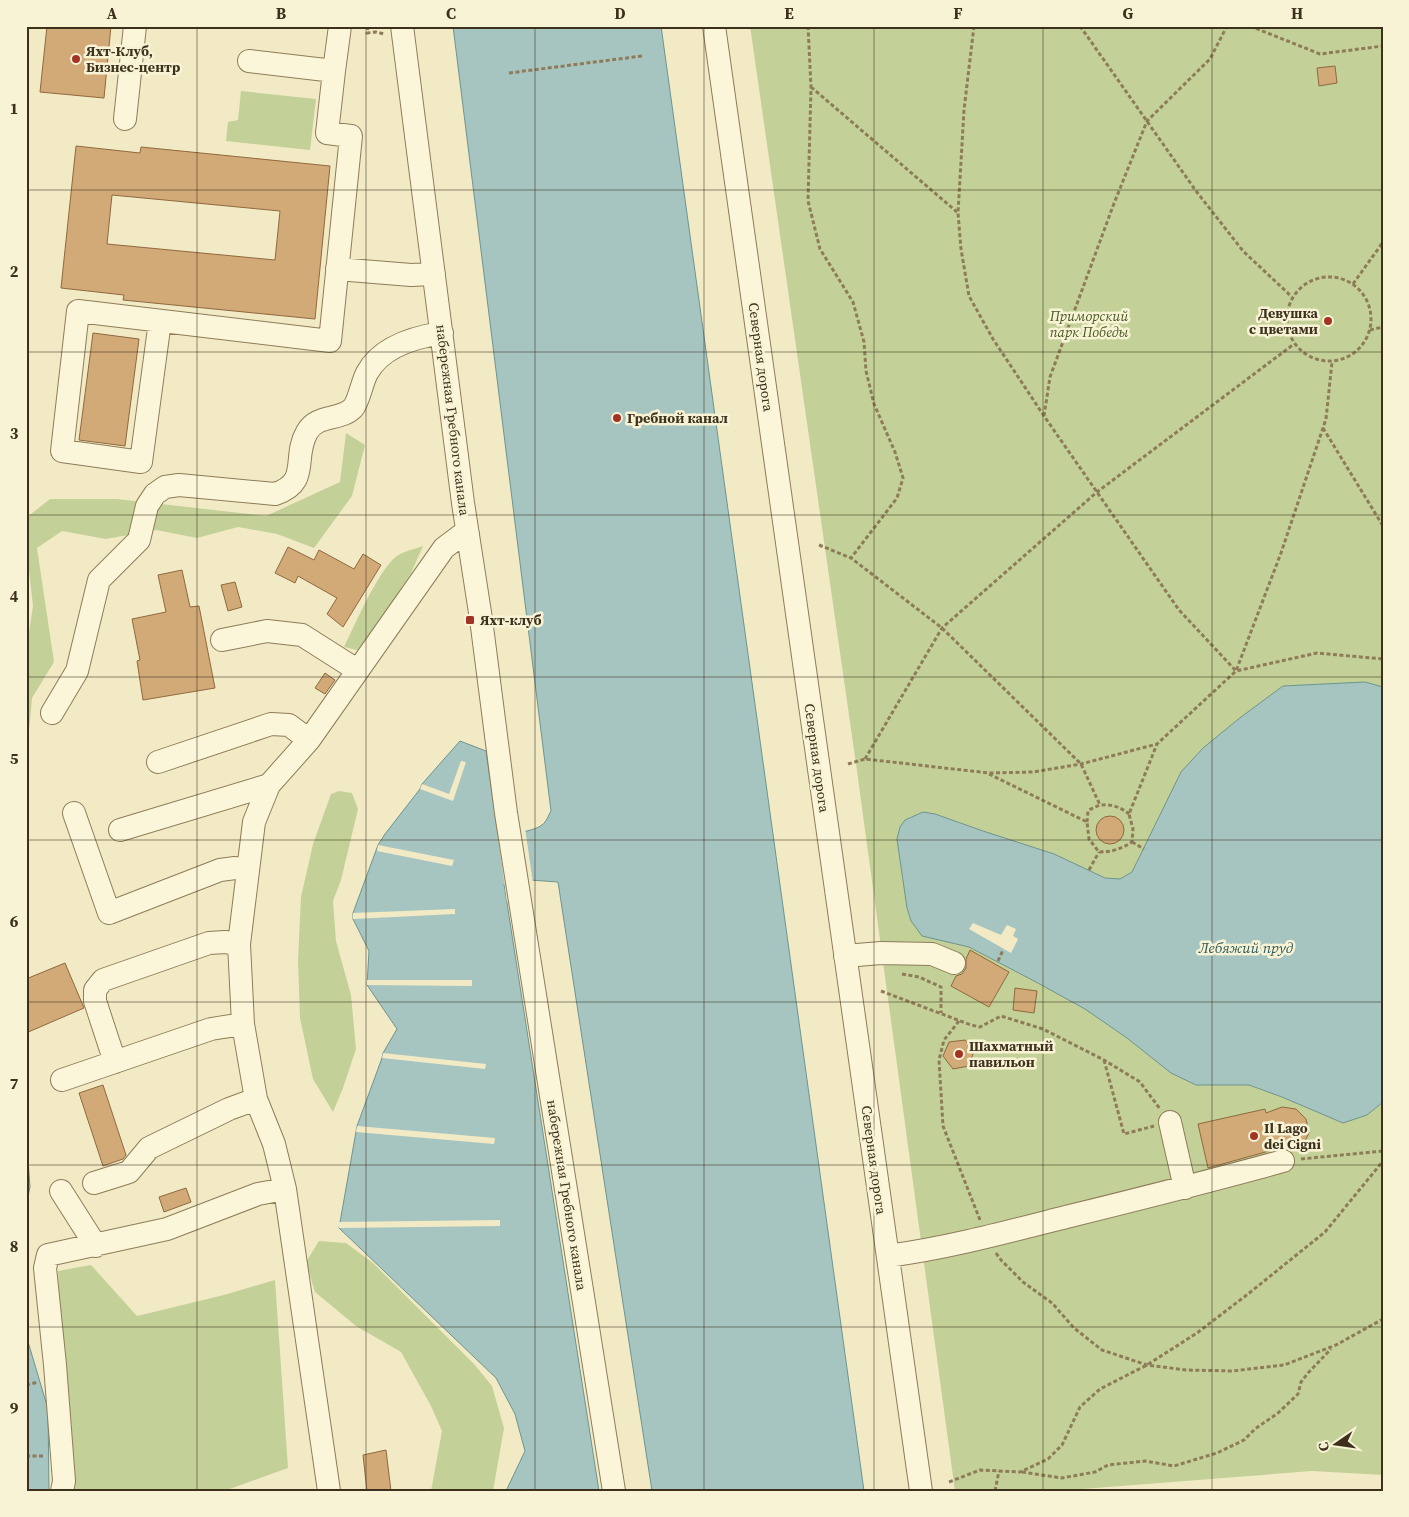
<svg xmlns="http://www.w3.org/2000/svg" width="1409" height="1517" font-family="'Source Serif 4',serif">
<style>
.green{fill:#c3d198}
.water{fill:#a7c5c0;stroke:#6d948f}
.pier{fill:#f2eac5}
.building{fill:#d2aa78;stroke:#8f693d;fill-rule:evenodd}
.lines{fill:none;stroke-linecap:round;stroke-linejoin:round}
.minor-casing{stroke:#8e7c59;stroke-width:24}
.path{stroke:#8e7c59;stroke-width:3;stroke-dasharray:4 2.5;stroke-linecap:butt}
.minor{stroke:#fbf6d9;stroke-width:22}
.grid{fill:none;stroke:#3d311e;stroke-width:1;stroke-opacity:0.55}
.poi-dot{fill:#a23425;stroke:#f8f3d5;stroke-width:2}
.labels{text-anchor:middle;stroke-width:5;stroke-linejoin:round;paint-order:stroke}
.poi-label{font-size:14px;font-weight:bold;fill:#3d311e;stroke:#f8f3d5;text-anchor:start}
.park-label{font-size:14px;font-style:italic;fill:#465b23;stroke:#f8f3d5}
.street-label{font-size:14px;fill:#3d311e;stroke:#f8f3d5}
.water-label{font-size:15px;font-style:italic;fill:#2d5b5e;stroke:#f8f3d5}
.neatline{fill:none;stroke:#3d311e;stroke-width:2}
.grid-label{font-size:16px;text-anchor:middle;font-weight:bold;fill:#3d311e}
</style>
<rect width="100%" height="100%" fill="#f2eac5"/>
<path class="green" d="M 750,26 L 1383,26 L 1383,1475 L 1312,1471 L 1057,1491 L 955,1491 L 857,771 Z
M 241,91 L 316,99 L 310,150 L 226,141 L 228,122 L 238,120 Z
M 346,433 L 365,445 L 352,496 L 314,548 L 277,534 L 238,527 L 197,538 L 156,530 L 106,539 L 62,531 L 37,548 L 54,662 L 32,698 L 26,764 L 27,645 L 33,606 L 26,544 L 26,518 L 50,499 L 117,499 L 266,516 L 340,482 Z
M 423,546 L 411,573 L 361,651 L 344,647 C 355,625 378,570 397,556 C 404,551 415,549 423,546 Z
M 339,791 L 352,793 L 358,809 L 341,880 L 333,901 L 336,941 L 351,995 L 356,1049 L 343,1088 L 333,1112 L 313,1079 L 300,1018 L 298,960 L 301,897 L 313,844 L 331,794 Z
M 319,1241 L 346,1243 L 373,1263 L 474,1364 L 492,1386 L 504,1428 L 493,1491 L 431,1491 L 442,1431 L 431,1406 L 401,1352 L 356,1326 L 315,1292 L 306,1262 Z
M 91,1265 L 137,1316 L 224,1295 L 275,1280 L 288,1468 L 224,1491 L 68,1491 L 58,1271 Z"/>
<path class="water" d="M 453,26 L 661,26 L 864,1491 L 652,1491 L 558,882 L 530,880 L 504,884 L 599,1491 L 506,1491 L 525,1451 L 515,1414 L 496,1378 L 339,1228 L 357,1126 L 382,1058 L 383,1053 L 397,1029 L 367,985 L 369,951 L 353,919 L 353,913 L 378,845 L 385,834 L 420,789 L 422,784 L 460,741 L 486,751 L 498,835 C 509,834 533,832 542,825 C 547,821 548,816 551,811 Z
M 1365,682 L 1383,687 L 1383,1102 L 1367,1115 L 1343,1123 L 1282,1097 L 1249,1085 L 1196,1085 L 1171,1073 L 1127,1038 L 1085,1009 L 1036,982 L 969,947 L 922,936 L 911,921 L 907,908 L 897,839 L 900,827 L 905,820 L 923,812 L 935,814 L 983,831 L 1054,854 L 1105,878 L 1120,879 L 1132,872 L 1181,772 L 1203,748 L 1241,717 L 1283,686 Z
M 26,1132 L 30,1187 L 26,1206 Z
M 26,1335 L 48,1409 L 49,1491 L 26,1491 Z"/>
<path class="pier" d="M 461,761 L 466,762 L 453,801 L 420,789 L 422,784 L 449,794 Z
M 495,815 L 516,830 L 525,828 L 533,883 L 507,885 L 510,902 L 507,902 Z
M 378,845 L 454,860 L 452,866 L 377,851 Z
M 455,909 L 455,914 L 353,919 L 353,913 Z
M 973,923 L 1001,935 L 1007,925 L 1016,929 L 1013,936 L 1018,939 L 1011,953 L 969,929 Z
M 367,980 L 472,980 L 472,986 L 367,985 Z
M 383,1053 L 486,1064 L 485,1069 L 382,1058 Z
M 357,1126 L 495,1138 L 494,1144 L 356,1132 Z
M 500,1220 L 500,1226 L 339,1228 L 339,1222 Z"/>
<path class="building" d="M 47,26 L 111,26 L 104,98 L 40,92 Z
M 1335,66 L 1337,83 L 1319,86 L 1317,68 Z
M 76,146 L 140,153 L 141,147 L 330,166 L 315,319 L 123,300 L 124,295 L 61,288 ZM 112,195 L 280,211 L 275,260 L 107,244 Z
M 93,333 L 139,339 L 125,446 L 79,440 Z
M 288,547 L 314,560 L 319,550 L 354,569 L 363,554 L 381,565 L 343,627 L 327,614 L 337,598 L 298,576 L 295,583 L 275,573 Z
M 182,570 L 190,607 L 199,606 L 215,688 L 143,700 L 137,661 L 140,660 L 132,619 L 166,612 L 158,575 Z
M 235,582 L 242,607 L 228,611 L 221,585 Z
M 325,673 L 335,680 L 325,694 L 315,688 Z
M1096 830a14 14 0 1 1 28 0a14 14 0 1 1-28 0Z
M 970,950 L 1009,972 L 989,1007 L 951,986 L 956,976 L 962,974 L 966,968 L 966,959 Z
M 65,963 L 84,1008 L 26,1033 L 26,979 Z
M 1015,988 L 1037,991 L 1034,1013 L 1013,1010 Z
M 965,1040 L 974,1051 L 969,1066 L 953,1069 L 943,1056 L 949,1042 Z
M 103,1085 L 126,1155 L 123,1159 L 103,1166 L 79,1093 Z
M 1282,1107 L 1296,1109 L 1306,1119 L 1309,1133 L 1303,1145 L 1292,1151 L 1286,1148 L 1280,1148 L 1208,1168 L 1198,1124 L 1265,1109 L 1266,1113 Z
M 186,1188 L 191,1202 L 164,1212 L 159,1197 Z
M 386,1450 L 391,1491 L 367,1491 L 363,1455 Z"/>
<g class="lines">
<defs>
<path id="minor" d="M 402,26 L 463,503 L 481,619 L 506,813 L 614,1491
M 714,26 L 921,1491
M 249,61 L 334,71 L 340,26
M 125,119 L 135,26
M 337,269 L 411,275 L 434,274
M 160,321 L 141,462 L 62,451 L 78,311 L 330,341 L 351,136 L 327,133 L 334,71
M 222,640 L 267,631 L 302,635 L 357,670
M 52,713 L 77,671 L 99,580 L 139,540 L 147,506 L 155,494 L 165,487 L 179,485 L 275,494 C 311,482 292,458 307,432 C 317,414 340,421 353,408 C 359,401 362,382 367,373 C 381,347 415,337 442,333
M 158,762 L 271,724 L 289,725 L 309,740
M 74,813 L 109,913 L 220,870 L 235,868 L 247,870
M 120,830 L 269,785
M 845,956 L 881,953 L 932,954 L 954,963
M 115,1062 L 95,1001 L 95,990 L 103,980 L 209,943 L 225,942 L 239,944
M 62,1080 L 211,1029 L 243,1024
M 1170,1122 L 1185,1188
M 94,1183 L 129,1172 L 149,1148 L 229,1109 L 256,1099
M 61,1191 L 96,1246
M 888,1256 C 948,1248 1007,1232 1066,1217 C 1139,1199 1211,1181 1283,1161
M 62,1491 L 64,1481 L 55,1365 L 45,1268 L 48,1255 L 167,1229 L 258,1194 L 285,1189
M 329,1491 L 285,1189 L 274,1144 L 256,1099 L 243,1024 L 239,944 L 254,822 L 269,785 L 309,740 L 444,548 L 460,536 L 468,534"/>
</defs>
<use href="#minor" class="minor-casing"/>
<path class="path" d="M 368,26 L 367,33 L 376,32 L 384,34
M 808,26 L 811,87 L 808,201 L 820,249 L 853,302 L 864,342 L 866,371 L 874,404 L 895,452 L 903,478 L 897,498 L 851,558 L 942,628 L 1081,764 L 1100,805
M 974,26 L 964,110 L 958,213 L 961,249 L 969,296 L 993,339 L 1044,416 L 1179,610 L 1236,671 L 1317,653 L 1383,659
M 1080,26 L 1196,191 L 1243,251 L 1292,297
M 1250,26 L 1320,54 L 1383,46
M 509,73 L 642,56
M 811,87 L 957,212
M1287 319a42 42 0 1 1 84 0a42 42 0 1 1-84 0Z
M 1353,284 L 1383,242
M 1370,330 L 1383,327
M 1044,416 L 1050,377 L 1113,206 L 1147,121 L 1210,59 L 1227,26
M 1323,428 L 1383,526
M 819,545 L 851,558
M 865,759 L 942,628 L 1097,492 L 1294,344
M 848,764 L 865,759 L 989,773 L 1033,772 L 1081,764 L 1157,744 L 1236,671 L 1281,553 L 1326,419 L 1332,362
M 989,774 L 1087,822 L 1089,839 L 1099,852 C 1112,852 1121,849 1132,842 L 1133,829 L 1129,814 L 1157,744
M 1087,822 L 1088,811 C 1101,801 1117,804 1129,814
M 1132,842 L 1144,849
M 1089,870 L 1099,852
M 998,961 L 1003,950
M 902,974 L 919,977 L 941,987 L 941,1013
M 881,991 L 971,1025 L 980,1027 L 1001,1016 L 1043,1029 L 1104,1060 L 1140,1082 L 1160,1109
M 959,1021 L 944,1040 L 939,1060 L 943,1126 L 980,1220
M 1104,1060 L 1124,1134 L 1154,1126
M 1301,1159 L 1383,1151
M 996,1253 L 1001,1260 L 1023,1282 L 1052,1303 L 1074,1328 L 1102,1350 L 1147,1365 L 1186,1370 L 1233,1371 L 1284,1365 L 1336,1345 L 1383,1319
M 26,1385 L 38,1382
M 26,1456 L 43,1456
M 1022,1472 L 1062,1478 L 1095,1472 L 1108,1465 L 1145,1461 L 1174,1466 L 1217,1453 L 1244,1440 L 1255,1429 L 1278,1413 L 1298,1394 L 1301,1382 L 1308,1373 L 1331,1349
M 949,1482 L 980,1470 L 1020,1472 L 1048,1459 L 1062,1445 L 1080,1407 L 1100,1389 L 1147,1365 L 1197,1333 L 1248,1294 L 1325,1232 L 1383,1161
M 995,1491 L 999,1471"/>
<use href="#minor" class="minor"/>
</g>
<path class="grid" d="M 197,26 L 197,1491M 366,26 L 366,1491M 535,26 L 535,1491M 704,26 L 704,1491M 874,26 L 874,1491M 1043,26 L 1043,1491M 1212,26 L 1212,1491M 26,190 L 1383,190M 26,352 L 1383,352M 26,515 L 1383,515M 26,677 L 1383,677M 26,840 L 1383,840M 26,1002 L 1383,1002M 26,1165 L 1383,1165M 26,1327 L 1383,1327"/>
<g class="poi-dot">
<circle cx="76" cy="59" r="5"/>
<circle cx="1328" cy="321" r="5"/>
<circle cx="617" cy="418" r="5"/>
<rect x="465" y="615" width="10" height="10" rx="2.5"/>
<circle cx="959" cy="1054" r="5"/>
<circle cx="1254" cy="1136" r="5"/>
</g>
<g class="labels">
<g class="poi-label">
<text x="86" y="56">Яхт-Клуб,<tspan x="86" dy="16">Бизнес-центр</tspan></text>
<text x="1318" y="318" text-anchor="end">Девушка<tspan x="1318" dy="16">с цветами</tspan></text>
<text x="627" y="423">Гребной канал</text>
<text x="480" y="625">Яхт-клуб</text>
<text x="969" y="1051">Шахматный<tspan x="969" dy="16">павильон</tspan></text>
<text x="1264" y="1133">Il Lago<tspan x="1264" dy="16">dei Cigni</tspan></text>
</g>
<g class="park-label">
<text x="1089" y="321">Приморский<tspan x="1089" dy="16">парк Победы</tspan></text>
</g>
<g class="street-label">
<text transform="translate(761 357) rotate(82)" y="5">Северная дорога</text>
<text transform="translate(453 420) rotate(83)" y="5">набережная Гребного канала</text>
<text transform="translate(817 758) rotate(82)" y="5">Северная дорога</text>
<text transform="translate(874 1160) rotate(82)" y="5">Северная дорога</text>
<text transform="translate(567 1195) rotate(81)" y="5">набережная Гребного канала</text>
</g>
<g class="water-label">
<text x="1246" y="953">Лебяжий пруд</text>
</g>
</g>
<rect width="1409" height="1517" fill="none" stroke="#f8f3d5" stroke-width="55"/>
<g transform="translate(1336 1444) rotate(257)" stroke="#f8f3d5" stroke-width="4" paint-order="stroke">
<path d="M0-4L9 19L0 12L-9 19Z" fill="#3d311e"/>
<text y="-8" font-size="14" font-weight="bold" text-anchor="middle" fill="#3d311e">С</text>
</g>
<rect x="28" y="28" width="1354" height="1462" class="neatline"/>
<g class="grid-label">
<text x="112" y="19">A</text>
<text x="281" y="19">B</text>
<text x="451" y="19">C</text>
<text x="620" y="19">D</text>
<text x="789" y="19">E</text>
<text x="958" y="19">F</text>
<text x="1128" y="19">G</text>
<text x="1297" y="19">H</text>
<text x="14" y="114">1</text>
<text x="14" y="277">2</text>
<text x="14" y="439">3</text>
<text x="14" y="602">4</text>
<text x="14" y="764">5</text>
<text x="14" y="927">6</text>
<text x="14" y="1089">7</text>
<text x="14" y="1252">8</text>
<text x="14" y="1414">9</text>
</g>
</svg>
